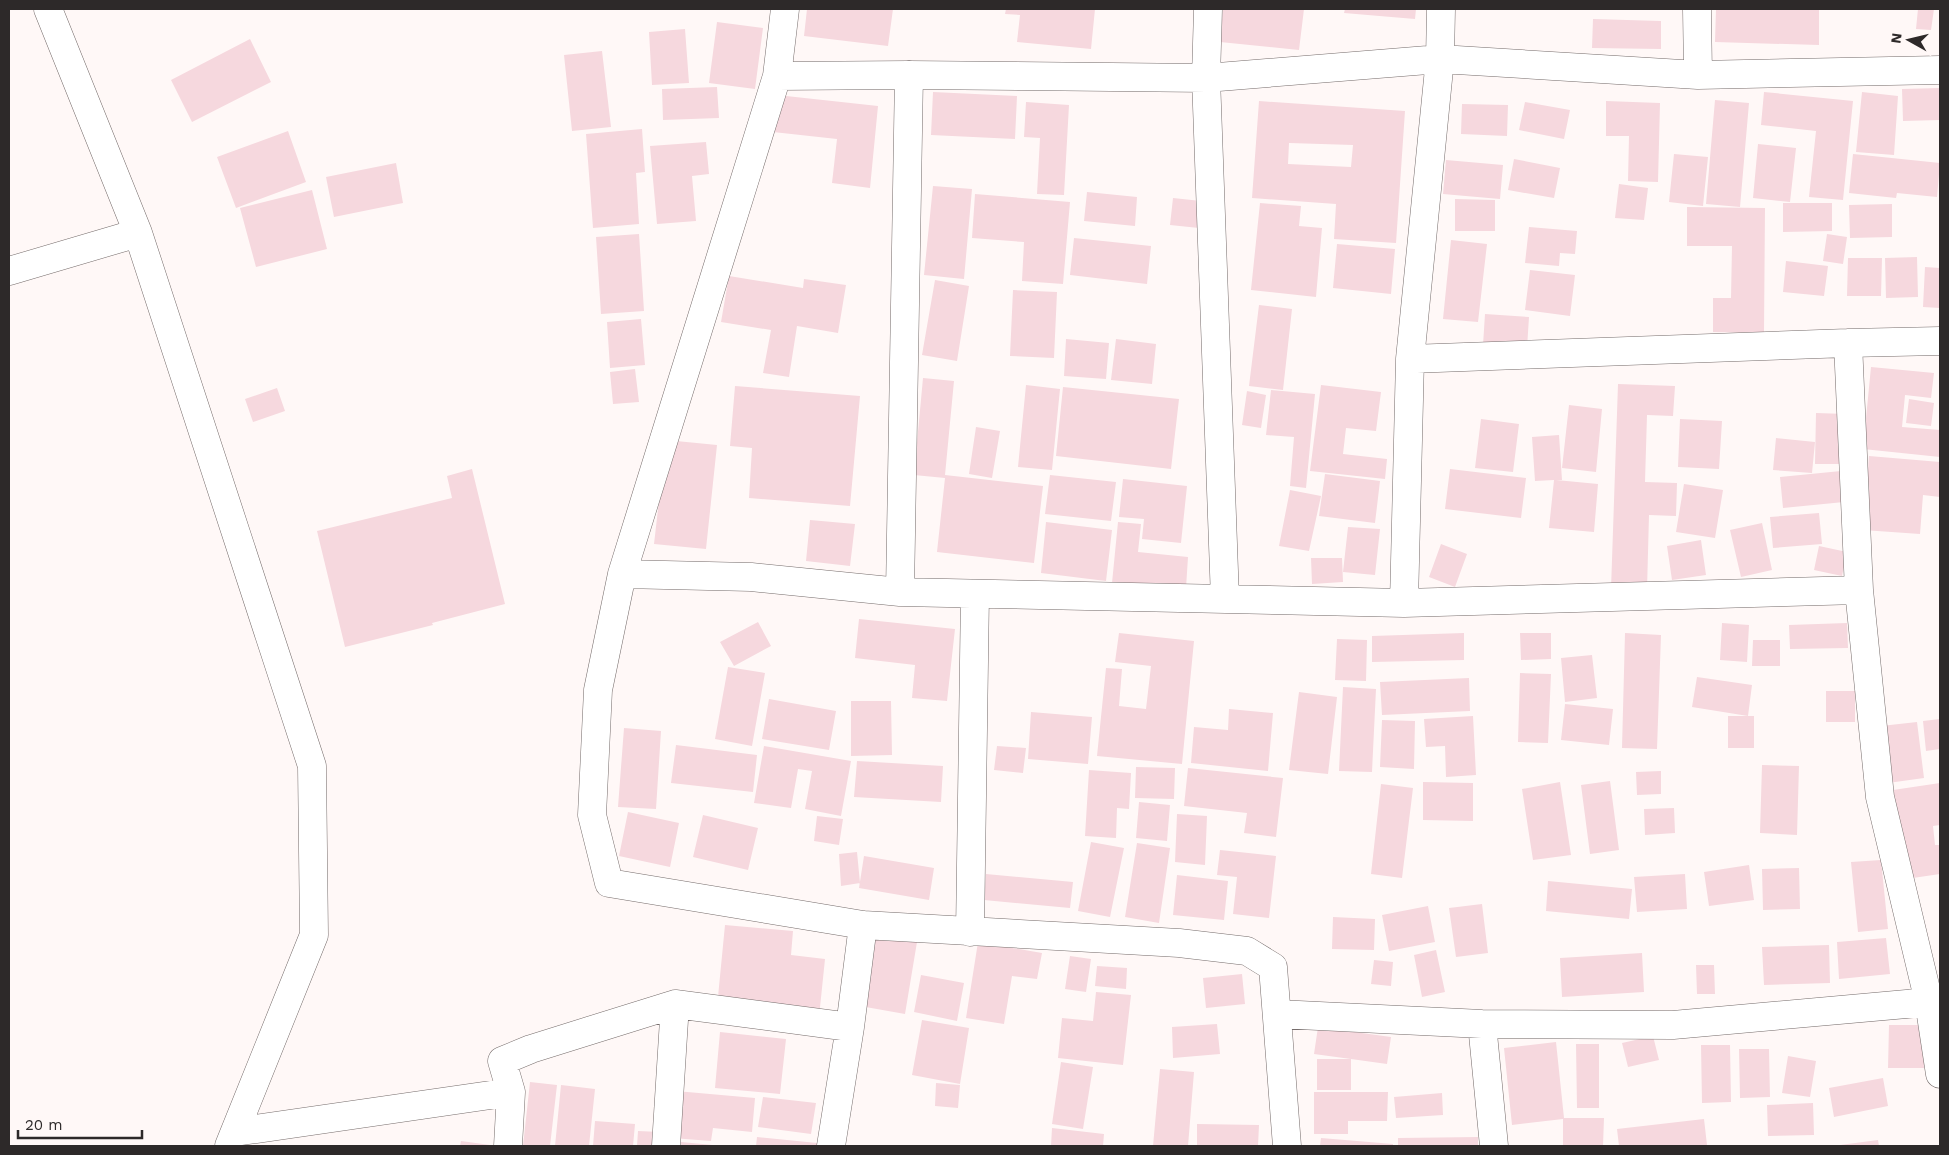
<svg xmlns="http://www.w3.org/2000/svg" width="1949" height="1155" font-family="'Work Sans',sans-serif">
<style>
.building{fill:#f6d8de;fill-rule:evenodd}
.lines{fill:none;stroke-linecap:round;stroke-linejoin:round}
.minor-casing{stroke:#756c6b;stroke-width:29}
.minor{stroke:#fff;stroke-width:28}
</style>
<rect width="100%" height="100%" fill="#fff8f7"/>
<path class="building" d="M 807,9 L 893,9 L 888,46 L 804,36 Z
M 1006,9 L 1095,9 L 1091,49 L 1017,42 L 1020,15 L 1005,14 Z
M 1223,9 L 1304,9 L 1299,50 L 1220,42 Z
M 1345,9 L 1416,9 L 1415,19 L 1344,13 Z
M 1716,9 L 1819,9 L 1819,45 L 1715,42 Z
M 1918,9 L 1934,9 L 1931,30 L 1916,29 Z
M 1593,19 L 1661,21 L 1661,49 L 1592,48 Z
M 717,22 L 763,28 L 755,89 L 709,83 Z
M 685,29 L 689,83 L 652,85 L 649,32 Z
M 250,39 L 271,82 L 192,122 L 171,80 Z
M 602,51 L 611,127 L 572,131 L 564,55 Z
M 717,87 L 719,118 L 663,120 L 662,89 Z
M 1940,88 L 1940,120 L 1903,121 L 1902,89 Z
M 933,92 L 1017,96 L 1015,139 L 931,135 Z
M 1764,92 L 1853,101 L 1843,200 L 1809,197 L 1816,131 L 1761,125 Z
M 1862,92 L 1898,96 L 1894,155 L 1856,152 Z
M 777,95 L 878,106 L 870,188 L 832,183 L 837,139 L 773,132 Z
M 1715,100 L 1749,103 L 1740,207 L 1706,204 Z
M 1259,101 L 1405,111 L 1396,243 L 1334,239 L 1336,204 L 1252,198 ZM 1289,143 L 1353,145 L 1351,167 L 1288,164 Z
M 1606,101 L 1660,103 L 1658,182 L 1628,181 L 1629,136 L 1606,136 Z
M 1026,102 L 1069,105 L 1064,195 L 1037,194 L 1040,138 L 1024,137 Z
M 1525,102 L 1570,110 L 1564,139 L 1519,130 Z
M 1462,104 L 1508,105 L 1507,136 L 1461,134 Z
M 642,129 L 645,172 L 636,173 L 639,224 L 593,228 L 586,134 Z
M 288,131 L 306,182 L 236,208 L 217,157 Z
M 706,142 L 709,174 L 692,176 L 696,221 L 657,224 L 650,146 Z
M 1758,144 L 1796,148 L 1790,202 L 1753,198 Z
M 1674,154 L 1708,157 L 1703,206 L 1669,202 Z
M 1853,154 L 1940,163 L 1937,197 L 1897,193 L 1896,198 L 1849,193 Z
M 1514,159 L 1560,168 L 1554,198 L 1508,190 Z
M 1446,160 L 1503,165 L 1500,199 L 1443,194 Z
M 396,163 L 403,203 L 334,217 L 326,177 Z
M 1619,184 L 1648,188 L 1644,220 L 1615,218 Z
M 933,186 L 972,189 L 964,279 L 924,275 Z
M 312,190 L 327,249 L 256,267 L 240,208 Z
M 1087,192 L 1137,197 L 1135,226 L 1084,221 Z
M 975,194 L 1070,202 L 1063,284 L 1022,281 L 1024,242 L 972,238 Z
M 1173,198 L 1201,201 L 1199,228 L 1170,225 Z
M 1455,199 L 1495,200 L 1495,231 L 1455,231 Z
M 1260,203 L 1301,206 L 1299,226 L 1322,228 L 1316,297 L 1251,290 Z
M 1783,203 L 1832,203 L 1832,231 L 1783,232 Z
M 1892,204 L 1892,237 L 1850,238 L 1849,205 Z
M 1687,207 L 1765,208 L 1764,333 L 1713,332 L 1713,298 L 1731,298 L 1732,246 L 1687,246 Z
M 1529,227 L 1577,231 L 1575,254 L 1560,253 L 1559,266 L 1525,263 Z
M 639,234 L 644,311 L 601,314 L 596,237 Z
M 1827,234 L 1847,237 L 1843,264 L 1823,261 Z
M 1074,238 L 1151,246 L 1147,284 L 1070,275 Z
M 1451,240 L 1487,244 L 1478,322 L 1443,319 Z
M 1337,244 L 1395,249 L 1391,294 L 1333,288 Z
M 1917,257 L 1918,297 L 1886,298 L 1885,258 Z
M 1848,258 L 1882,258 L 1881,296 L 1847,296 Z
M 1786,261 L 1828,266 L 1824,296 L 1783,292 Z
M 1925,267 L 1940,268 L 1940,308 L 1923,307 Z
M 1530,270 L 1575,275 L 1570,316 L 1525,310 Z
M 729,276 L 803,288 L 804,279 L 846,285 L 838,333 L 797,326 L 789,377 L 763,373 L 771,330 L 721,322 Z
M 935,280 L 969,286 L 957,361 L 922,355 Z
M 1013,290 L 1057,292 L 1054,358 L 1010,356 Z
M 1259,305 L 1292,309 L 1283,390 L 1249,386 Z
M 1485,314 L 1529,317 L 1527,348 L 1483,345 Z
M 641,319 L 645,365 L 610,368 L 607,322 Z
M 1066,339 L 1109,343 L 1106,379 L 1064,376 Z
M 1116,339 L 1156,344 L 1152,384 L 1111,380 Z
M 1871,367 L 1934,373 L 1931,398 L 1905,395 L 1902,427 L 1940,430 L 1940,457 L 1863,449 Z
M 635,369 L 639,402 L 613,404 L 610,372 Z
M 923,378 L 954,381 L 945,475 L 1043,486 L 1034,563 L 937,552 L 945,478 L 914,475 Z
M 1618,384 L 1675,386 L 1673,416 L 1647,415 L 1645,482 L 1677,483 L 1676,516 L 1649,515 L 1647,590 L 1611,589 Z
M 1026,385 L 1060,389 L 1052,470 L 1018,467 Z
M 1321,385 L 1381,392 L 1376,431 L 1346,428 L 1343,454 L 1387,459 L 1385,479 L 1310,471 Z
M 735,386 L 860,396 L 850,506 L 749,498 L 752,448 L 730,446 Z
M 1063,387 L 1179,399 L 1171,469 L 1056,456 Z
M 277,388 L 285,411 L 253,422 L 245,399 Z
M 1271,390 L 1315,394 L 1306,488 L 1290,486 L 1294,437 L 1266,435 Z
M 1247,391 L 1266,395 L 1261,428 L 1242,425 Z
M 1909,399 L 1934,403 L 1931,426 L 1906,423 Z
M 1569,405 L 1602,409 L 1596,472 L 1562,468 Z
M 1816,413 L 1846,414 L 1845,464 L 1815,464 Z
M 1481,419 L 1519,424 L 1513,472 L 1475,468 Z
M 1680,419 L 1722,421 L 1719,469 L 1678,467 Z
M 976,427 L 1000,431 L 992,478 L 969,474 Z
M 1559,435 L 1562,480 L 1556,480 L 1598,484 L 1594,532 L 1549,528 L 1554,480 L 1535,481 L 1532,437 Z
M 1776,438 L 1815,442 L 1812,473 L 1773,470 Z
M 666,440 L 717,445 L 706,549 L 654,544 Z
M 1869,456 L 1940,462 L 1940,497 L 1923,495 L 1920,534 L 1863,530 Z
M 472,469 L 505,604 L 432,623 L 433,625 L 345,647 L 317,531 L 452,498 L 447,476 Z
M 1450,469 L 1526,478 L 1521,518 L 1445,509 Z
M 1841,471 L 1844,502 L 1783,508 L 1780,477 Z
M 1325,474 L 1380,481 L 1375,523 L 1319,516 Z
M 1050,475 L 1116,482 L 1111,521 L 1045,514 Z
M 1123,479 L 1187,486 L 1181,543 L 1142,539 L 1144,519 L 1119,517 Z
M 1684,484 L 1723,490 L 1715,538 L 1676,532 Z
M 1290,490 L 1321,496 L 1309,551 L 1279,546 Z
M 1819,513 L 1822,544 L 1773,548 L 1770,517 Z
M 810,520 L 855,524 L 850,566 L 806,561 Z
M 1046,522 L 1112,530 L 1106,581 L 1041,573 Z
M 1118,522 L 1141,524 L 1138,552 L 1188,557 L 1186,588 L 1112,583 Z
M 1762,523 L 1772,570 L 1741,577 L 1730,530 Z
M 1348,527 L 1380,529 L 1375,575 L 1343,572 Z
M 1701,540 L 1706,575 L 1672,580 L 1667,546 Z
M 1441,544 L 1467,554 L 1455,587 L 1429,577 Z
M 1819,546 L 1847,552 L 1842,576 L 1814,570 Z
M 1311,558 L 1342,558 L 1343,582 L 1312,584 Z
M 859,619 L 955,629 L 947,701 L 912,698 L 915,665 L 855,658 Z
M 758,622 L 771,646 L 734,666 L 720,642 Z
M 1722,623 L 1749,625 L 1747,662 L 1720,660 Z
M 1847,623 L 1848,648 L 1790,649 L 1789,625 Z
M 1119,633 L 1194,641 L 1182,764 L 1097,756 L 1106,668 L 1122,669 L 1119,706 L 1146,709 L 1151,666 L 1115,662 Z
M 1464,633 L 1464,660 L 1372,662 L 1372,636 Z
M 1520,633 L 1551,633 L 1551,659 L 1521,660 Z
M 1625,633 L 1661,635 L 1657,749 L 1622,748 Z
M 1337,639 L 1367,640 L 1366,681 L 1335,680 Z
M 1753,640 L 1780,640 L 1780,666 L 1752,666 Z
M 1592,655 L 1597,698 L 1565,702 L 1561,658 Z
M 728,667 L 765,673 L 752,746 L 715,739 Z
M 1520,673 L 1551,674 L 1548,743 L 1518,742 Z
M 1697,677 L 1752,685 L 1748,716 L 1692,707 Z
M 1469,678 L 1470,711 L 1382,715 L 1380,682 Z
M 1343,687 L 1376,689 L 1372,772 L 1339,771 Z
M 1826,691 L 1855,691 L 1855,722 L 1826,722 Z
M 1299,692 L 1337,697 L 1328,774 L 1289,770 Z
M 769,699 L 836,711 L 829,750 L 762,739 Z
M 851,701 L 891,701 L 892,755 L 851,756 Z
M 1565,704 L 1613,709 L 1609,745 L 1561,740 Z
M 1229,709 L 1273,713 L 1268,771 L 1191,763 L 1194,727 L 1228,730 Z
M 1031,712 L 1092,717 L 1088,764 L 1028,759 Z
M 1473,716 L 1476,775 L 1446,777 L 1445,746 L 1426,747 L 1424,719 Z
M 1728,716 L 1754,716 L 1754,748 L 1728,748 Z
M 1940,719 L 1940,749 L 1926,751 L 1923,721 Z
M 1382,720 L 1415,721 L 1414,769 L 1380,767 Z
M 1917,722 L 1924,778 L 1888,783 L 1881,726 Z
M 624,728 L 661,731 L 656,809 L 618,807 Z
M 676,745 L 757,755 L 753,792 L 671,783 Z
M 764,746 L 851,761 L 841,816 L 805,809 L 812,771 L 798,769 L 791,808 L 754,803 Z
M 997,746 L 1026,748 L 1023,773 L 994,770 Z
M 857,761 L 943,766 L 941,802 L 854,797 Z
M 1762,765 L 1799,766 L 1797,835 L 1760,833 Z
M 1136,767 L 1175,768 L 1174,799 L 1135,798 Z
M 1188,768 L 1283,778 L 1276,837 L 1244,833 L 1247,813 L 1184,806 Z
M 1089,770 L 1131,773 L 1129,809 L 1117,808 L 1116,838 L 1085,836 Z
M 1661,771 L 1661,794 L 1637,795 L 1636,772 Z
M 1610,781 L 1619,850 L 1590,854 L 1581,785 Z
M 1423,782 L 1473,783 L 1473,821 L 1423,820 Z
M 1560,782 L 1571,855 L 1533,860 L 1522,789 Z
M 1940,783 L 1940,825 L 1933,826 L 1935,845 L 1940,845 L 1940,874 L 1906,879 L 1893,790 Z
M 1381,784 L 1413,788 L 1402,878 L 1371,874 Z
M 1139,802 L 1170,805 L 1167,841 L 1136,838 Z
M 1674,808 L 1675,833 L 1645,835 L 1644,809 Z
M 628,812 L 679,823 L 670,867 L 619,856 Z
M 1177,814 L 1207,816 L 1205,865 L 1175,862 Z
M 703,815 L 758,828 L 748,870 L 693,857 Z
M 817,816 L 843,819 L 839,845 L 814,841 Z
M 1091,842 L 1124,848 L 1110,917 L 1078,911 Z
M 1137,843 L 1170,848 L 1159,923 L 1125,917 Z
M 1220,850 L 1276,856 L 1269,918 L 1233,914 L 1237,877 L 1217,875 Z
M 857,852 L 860,883 L 841,886 L 839,854 Z
M 864,856 L 934,868 L 929,900 L 859,888 Z
M 1881,860 L 1888,929 L 1858,932 L 1851,862 Z
M 1749,865 L 1754,900 L 1709,906 L 1704,872 Z
M 1799,868 L 1800,909 L 1763,910 L 1762,869 Z
M 986,874 L 1073,882 L 1070,908 L 984,900 Z
M 1685,874 L 1687,909 L 1637,912 L 1634,877 Z
M 1177,875 L 1228,881 L 1224,920 L 1173,915 Z
M 1548,881 L 1632,889 L 1629,919 L 1546,911 Z
M 1482,904 L 1488,953 L 1456,957 L 1449,908 Z
M 1428,906 L 1435,942 L 1389,951 L 1382,915 Z
M 1333,917 L 1375,919 L 1374,950 L 1332,949 Z
M 725,925 L 793,931 L 791,955 L 825,959 L 819,1017 L 717,1007 Z
M 872,935 L 917,942 L 905,1014 L 860,1006 Z
M 1886,938 L 1890,974 L 1839,979 L 1837,942 Z
M 978,942 L 1042,953 L 1037,979 L 1012,976 L 1004,1024 L 966,1018 Z
M 1829,945 L 1830,983 L 1764,985 L 1762,947 Z
M 1436,950 L 1445,992 L 1422,997 L 1414,955 Z
M 1642,953 L 1644,992 L 1562,997 L 1560,958 Z
M 1070,956 L 1091,959 L 1086,992 L 1065,989 Z
M 1374,960 L 1393,962 L 1391,986 L 1371,984 Z
M 1696,965 L 1714,965 L 1715,994 L 1697,994 Z
M 1097,966 L 1127,968 L 1126,989 L 1095,986 Z
M 1242,974 L 1245,1004 L 1206,1008 L 1203,978 Z
M 921,975 L 964,983 L 957,1021 L 914,1012 Z
M 1096,992 L 1131,995 L 1123,1065 L 1058,1058 L 1062,1018 L 1093,1021 Z
M 922,1020 L 969,1028 L 960,1084 L 912,1075 Z
M 1217,1024 L 1220,1054 L 1173,1058 L 1172,1027 Z
M 1889,1025 L 1925,1025 L 1924,1068 L 1888,1068 Z
M 1318,1027 L 1391,1037 L 1387,1064 L 1351,1059 L 1351,1090 L 1317,1090 L 1317,1059 L 1351,1059 L 1314,1054 Z
M 720,1032 L 786,1039 L 780,1094 L 715,1088 Z
M 1653,1036 L 1659,1060 L 1628,1067 L 1622,1043 Z
M 1556,1042 L 1564,1118 L 1604,1118 L 1603,1146 L 1563,1146 L 1563,1119 L 1512,1125 L 1504,1048 Z
M 1576,1044 L 1599,1044 L 1599,1108 L 1577,1108 Z
M 1701,1045 L 1730,1045 L 1731,1102 L 1702,1103 Z
M 1739,1049 L 1769,1049 L 1770,1097 L 1740,1098 Z
M 1788,1056 L 1816,1061 L 1810,1097 L 1782,1093 Z
M 1061,1062 L 1093,1067 L 1083,1129 L 1052,1124 Z
M 1160,1069 L 1194,1072 L 1188,1146 L 1153,1146 Z
M 1883,1078 L 1888,1106 L 1834,1117 L 1829,1088 Z
M 530,1082 L 557,1085 L 550,1146 L 523,1146 Z
M 936,1083 L 960,1085 L 958,1108 L 935,1106 Z
M 561,1085 L 595,1089 L 589,1146 L 555,1146 Z
M 676,1091 L 755,1098 L 752,1132 L 713,1128 L 711,1141 L 672,1138 Z
M 1314,1092 L 1388,1092 L 1387,1121 L 1348,1121 L 1348,1134 L 1314,1134 Z
M 1442,1093 L 1443,1115 L 1396,1118 L 1394,1097 Z
M 763,1097 L 816,1103 L 811,1134 L 758,1127 Z
M 1813,1103 L 1814,1135 L 1768,1136 L 1767,1105 Z
M 1704,1119 L 1707,1145 L 1619,1146 L 1617,1129 Z
M 595,1121 L 635,1124 L 633,1146 L 593,1146 Z
M 1197,1124 L 1259,1125 L 1258,1146 L 1197,1146 Z
M 1052,1128 L 1104,1134 L 1103,1146 L 1051,1146 Z
M 638,1131 L 660,1132 L 659,1146 L 637,1146 Z
M 757,1137 L 817,1143 L 817,1146 L 756,1146 Z
M 1478,1137 L 1478,1146 L 1398,1146 L 1398,1138 Z
M 1321,1138 L 1393,1144 L 1393,1146 L 1320,1146 Z
M 1878,1140 L 1879,1146 L 1840,1146 L 1840,1145 Z
M 461,1141 L 490,1145 L 490,1146 L 460,1146 Z
M 681,1142 L 713,1145 L 713,1146 L 681,1146 Z"/>
<g class="lines">
<defs>
<path id="minor" d="M 48,9 L 138,233 L 312,766 L 314,935 L 229,1146
M 785,9 L 777,76 L 622,574 L 598,690 L 592,815 L 609,883 L 863,925 L 1179,943 L 1247,951 L 1273,967 L 1287,1146
M 1208,9 L 1206,78 L 1225,599
M 1697,9 L 1698,75
M 777,76 L 909,75 L 1206,78 L 1440,59 L 1698,75 L 1940,70
M 9,271 L 138,233
M 1848,343 L 1859,590 L 1880,797 L 1929,1002 L 1940,1074
M 1410,359 L 1848,343 L 1940,341
M 622,574 L 751,577 L 900,592 L 1404,603 L 1859,590
M 900,592 L 909,75
M 1404,603 L 1410,359 L 1440,59 L 1441,9
M 970,932 L 975,594
M 1278,1014 L 1482,1024 L 1673,1025 L 1929,1002
M 1482,1024 L 1494,1146
M 235,1132 L 511,1092
M 508,1146 L 511,1092 L 502,1061 L 531,1049 L 675,1004 L 850,1027
M 666,1146 L 675,1004
M 831,1146 L 850,1027 L 863,925"/>
</defs>
<use href="#minor" class="minor-casing"/>
<use href="#minor" class="minor"/>
</g>
<rect width="1949" height="1155" fill="none" stroke="#2d2929" stroke-width="20"/>
<g transform="translate(1909 40) rotate(278)" stroke="#fff8f7" stroke-width="4" paint-order="stroke">
<path d="M0-4L9 19L0 12L-9 19Z" fill="#2d2929"/>
<text y="-8" font-size="14" font-weight="bold" text-anchor="middle" fill="#2d2929">N</text>
</g>
<path d="M18 1130v8h124v-8" fill="none" stroke="#2d2929" stroke-width="2.5"/>
<text x="25" y="1130" font-size="15" fill="#2d2929" stroke="#fff8f7" stroke-width="4" paint-order="stroke">20 m</text>
</svg>
